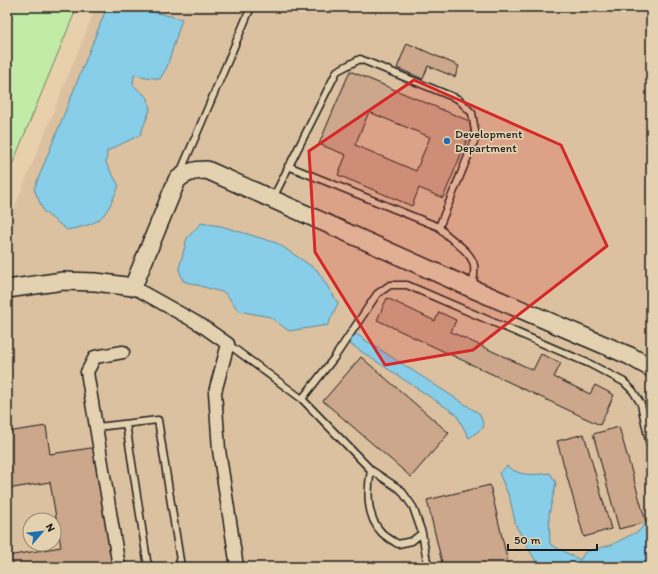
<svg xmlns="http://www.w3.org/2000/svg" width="658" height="574" font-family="Itim,sans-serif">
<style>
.built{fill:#dcc1a0;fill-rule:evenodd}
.green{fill:#c1eba7;stroke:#6e8462}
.water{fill:#88cee9;stroke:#5d8797}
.building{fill:#cca78b;stroke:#1c1c1c;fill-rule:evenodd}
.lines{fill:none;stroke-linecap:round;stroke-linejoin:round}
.lane-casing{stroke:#1c1c1c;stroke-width:9}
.street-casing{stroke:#1c1c1c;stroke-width:15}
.secondary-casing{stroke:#1c1c1c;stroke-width:20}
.lane{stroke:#e4d1af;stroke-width:6}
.street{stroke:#e4d1af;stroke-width:12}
.secondary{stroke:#e4d1af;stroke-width:17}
.marked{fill:#d62828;fill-opacity:0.2;stroke:#d62828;stroke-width:3;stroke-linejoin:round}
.poi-dot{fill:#1f6fb2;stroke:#e4d1af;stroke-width:1.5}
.labels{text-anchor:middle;stroke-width:3.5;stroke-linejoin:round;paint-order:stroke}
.poi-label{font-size:12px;fill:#1c1c1c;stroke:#e4d1af;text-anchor:start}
</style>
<rect width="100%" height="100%" fill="#e8d0ad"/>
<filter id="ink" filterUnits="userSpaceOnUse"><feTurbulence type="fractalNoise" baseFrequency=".025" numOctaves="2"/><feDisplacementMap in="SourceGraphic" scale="8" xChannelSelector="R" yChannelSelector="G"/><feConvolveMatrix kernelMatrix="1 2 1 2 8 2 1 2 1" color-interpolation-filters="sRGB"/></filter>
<g filter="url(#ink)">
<path class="built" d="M 96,7 L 651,7 L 651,567 L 7,567 L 7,226 ZM 30,520 L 54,520 L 54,544 L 30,544 Z"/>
<path class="green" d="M 7,7 L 77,7 L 7,177 Z"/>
<path class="water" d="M 107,7 L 133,7 L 182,19 L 167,67 L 160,79 L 134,75 L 133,85 L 148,98 L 150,110 L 140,135 L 107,151 L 106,163 L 119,186 C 104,219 103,223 67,230 L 44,212 L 34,189 Z
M 201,223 L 221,226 L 277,243 L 317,270 L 338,303 L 328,325 L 289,331 L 270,317 L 239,311 L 225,293 L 183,281 L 179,269 L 187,238 Z
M 353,332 L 480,414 L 484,427 L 469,438 L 456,414 L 350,344 L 347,338 Z
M 507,466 C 521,477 534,475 550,473 L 556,483 L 549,514 L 550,544 L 580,560 L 585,552 L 611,545 L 639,531 L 651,517 L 651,567 L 539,567 L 516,526 L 510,499 L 499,473 Z"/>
<path class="building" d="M 407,43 L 459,66 L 455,77 L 428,66 L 423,79 L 397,68 Z
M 350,71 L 474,123 L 443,198 L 419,188 L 412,206 L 338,175 L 346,155 L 319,144 ZM 369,112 L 430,137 L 416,171 L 355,145 Z
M 387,298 L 435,321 L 439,312 L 456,320 L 451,332 L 533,370 L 541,354 L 561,363 L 554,377 L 590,394 L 595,385 L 614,395 L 600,425 L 377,320 Z
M 361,357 L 449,433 L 411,477 L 323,401 Z
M 46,426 L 50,454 L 98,447 L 116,567 L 7,567 L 7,556 L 61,547 L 50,482 L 7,489 L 7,432 Z
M 619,427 L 646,522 L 619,529 L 593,434 Z
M 584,434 L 611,529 L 584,537 L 557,441 Z
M 490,485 L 509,567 L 443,567 L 427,500 Z"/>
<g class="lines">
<defs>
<path id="lane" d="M 288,166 L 439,227
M 180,173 L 251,7
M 273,198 L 337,71 L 360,59 L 458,99 L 472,113 L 476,137 L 439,227 C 449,240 470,249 474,265 C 475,272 473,281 473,288
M 228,344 L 302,399 L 371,470 L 401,490 L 413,507 L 422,533 L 428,567
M 302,399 L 334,358 L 377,294 L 390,285 L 407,285 L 590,364 L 624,382 L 633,391 L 641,404 L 651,450
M 126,424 L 148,567
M 97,427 L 158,420 L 181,567
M 371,470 C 367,491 366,517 382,533 C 386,537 393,541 398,544 L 412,541 L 422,533"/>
<path id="street" d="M 133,287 L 201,325 L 228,344 L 215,392 L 219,450 L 237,567
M 119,567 L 87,372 L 95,357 L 123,352"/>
<path id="secondary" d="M 7,289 L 63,281 L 96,282 L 133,287 L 177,180 C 187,172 194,170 207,170 L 473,289 L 630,356 L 651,368"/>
</defs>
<use href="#lane" class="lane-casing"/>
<use href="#street" class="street-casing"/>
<use href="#secondary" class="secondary-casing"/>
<use href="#lane" class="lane"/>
<use href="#street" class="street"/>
<use href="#secondary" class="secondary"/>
</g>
</g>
<path class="marked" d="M 414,80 L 561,145 L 607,246 L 473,350 L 385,365 L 315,252 L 309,151 Z"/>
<circle class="poi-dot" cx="447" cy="141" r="4"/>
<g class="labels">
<g class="poi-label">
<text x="455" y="138">Development<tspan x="455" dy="14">Department</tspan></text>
</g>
</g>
<rect width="658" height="574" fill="none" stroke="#e4d1af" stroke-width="24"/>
<rect x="12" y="12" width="634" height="550" fill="none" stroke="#1c1c1c" stroke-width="1.5" filter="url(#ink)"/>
<g transform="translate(42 532) rotate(62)"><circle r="19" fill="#e4d1af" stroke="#948974"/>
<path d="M0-3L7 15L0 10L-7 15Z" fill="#1f6fb2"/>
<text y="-6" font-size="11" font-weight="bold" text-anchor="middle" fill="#1c1c1c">N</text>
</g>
<path d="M508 544v6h89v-6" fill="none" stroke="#1c1c1c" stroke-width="2"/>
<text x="514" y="544" font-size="12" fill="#1c1c1c" stroke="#e4d1af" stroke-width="3" paint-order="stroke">50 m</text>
</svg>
